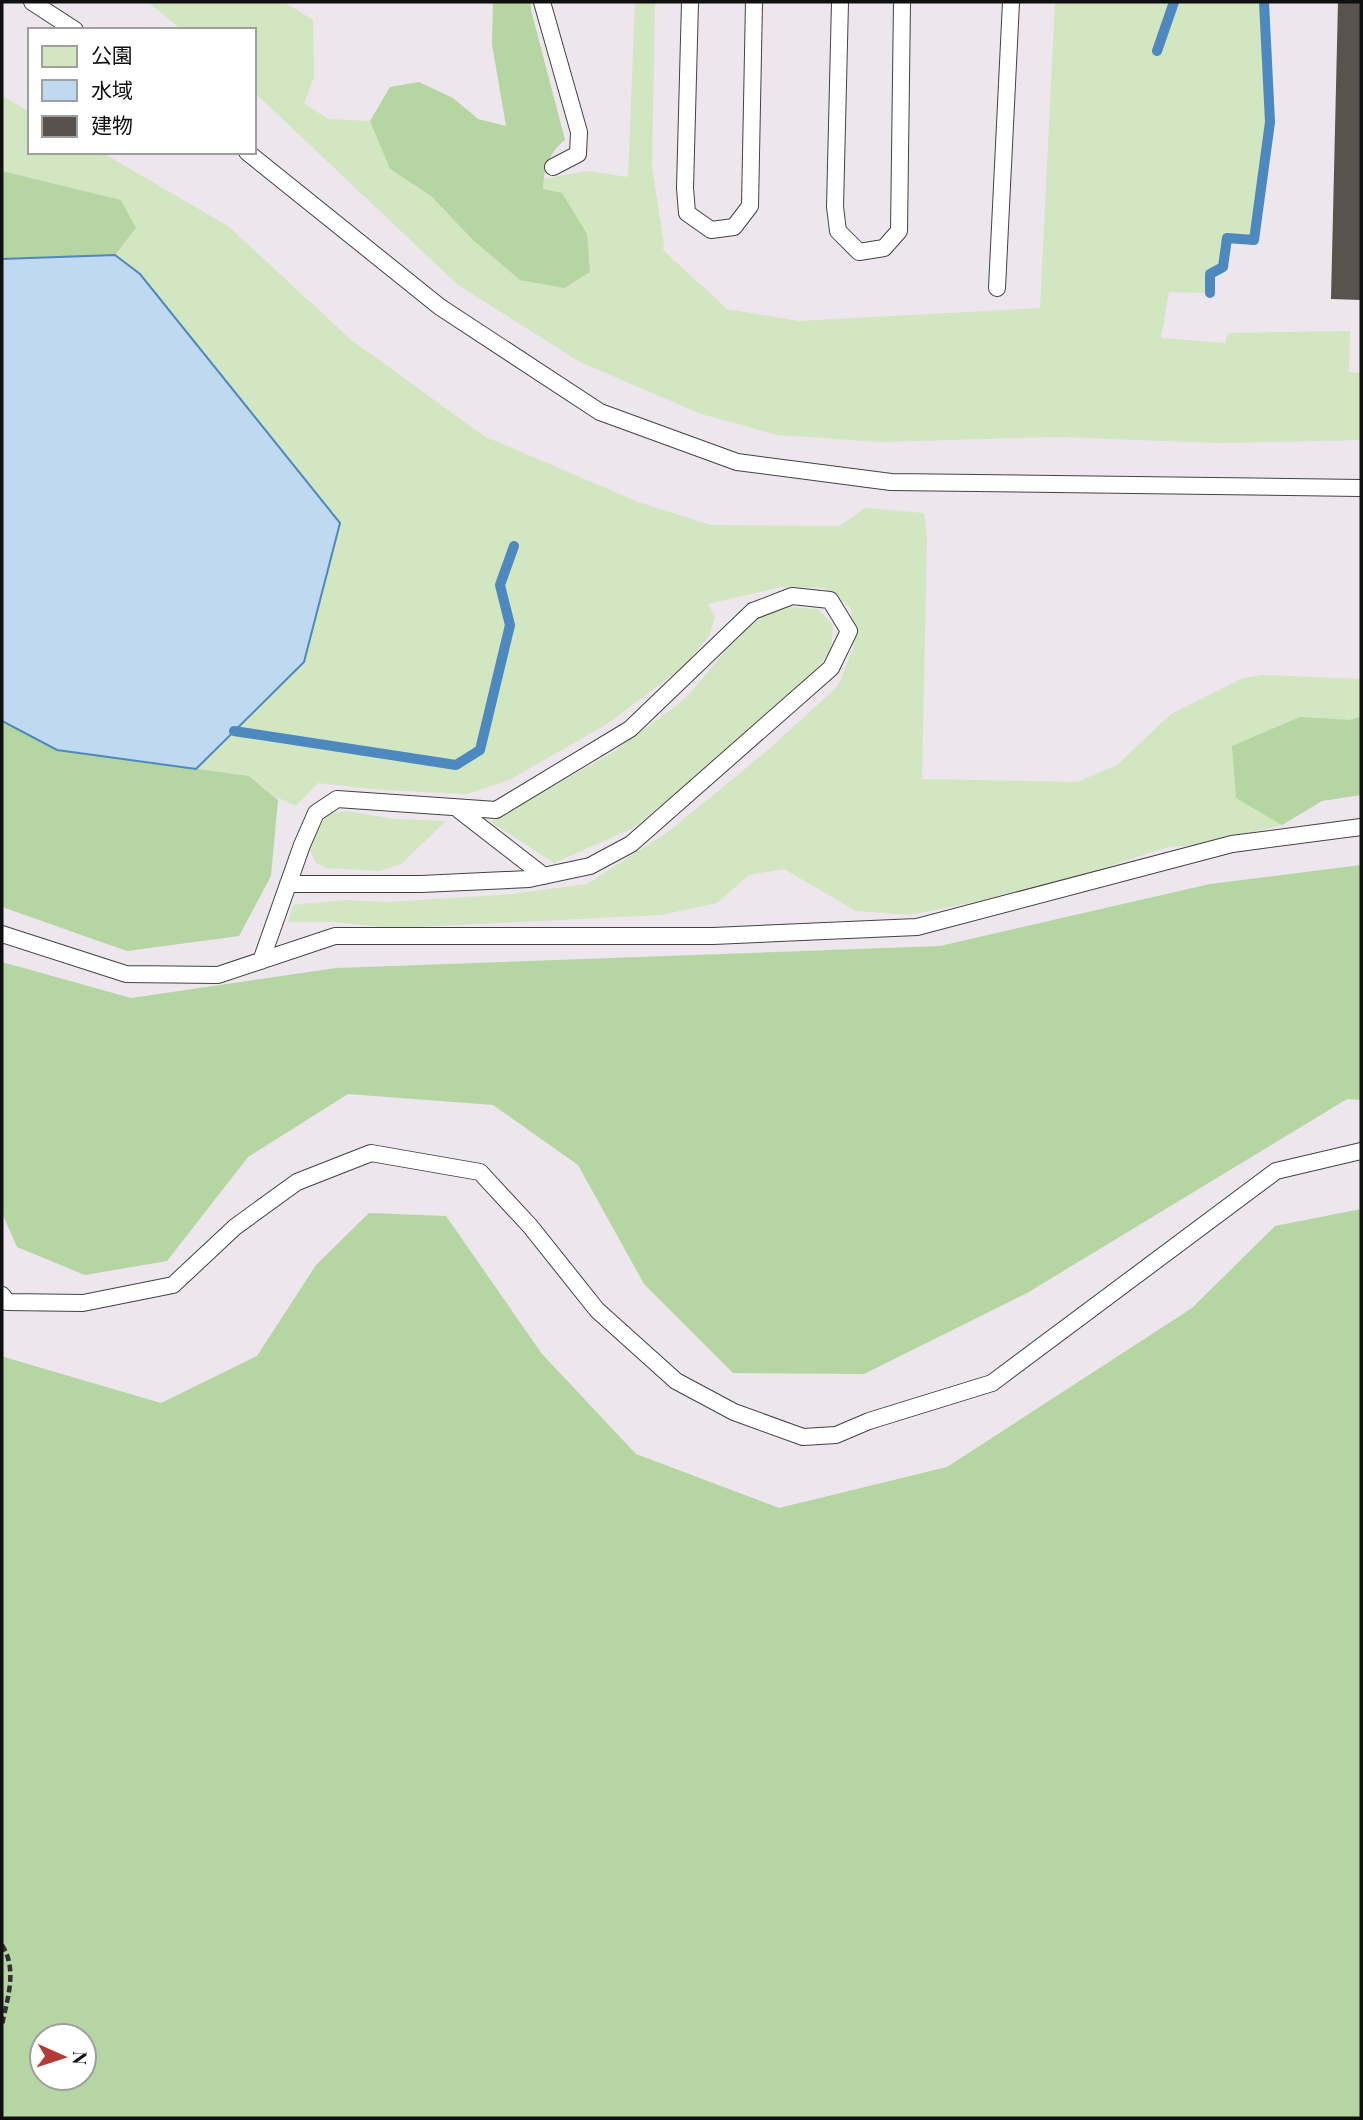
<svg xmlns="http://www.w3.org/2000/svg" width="1363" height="2120" font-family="'Playfair Display','Noto Sans JP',serif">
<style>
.industrial{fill:#ede6ed;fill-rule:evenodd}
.green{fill:#d1e6c1}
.forest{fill:#b5d5a2;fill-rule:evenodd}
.water{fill:#bed9f0;stroke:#4d88bf;stroke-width:2}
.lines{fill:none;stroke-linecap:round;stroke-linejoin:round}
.stream{stroke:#4d88bf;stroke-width:10}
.building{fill:#58524e;filter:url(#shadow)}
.lane-casing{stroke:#434343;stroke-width:18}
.path{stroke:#323232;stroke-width:4.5;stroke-dasharray:7 3.5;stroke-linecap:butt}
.lane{stroke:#fff;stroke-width:16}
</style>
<defs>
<filter id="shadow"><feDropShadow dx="6" dy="-6" stdDeviation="0" flood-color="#0004"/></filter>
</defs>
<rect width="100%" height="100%" fill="#fefdf5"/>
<path class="industrial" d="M 2,2 L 1361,2 L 1361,2118 L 2,2118 ZM 30,30 L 254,30 L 254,152 L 30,152 ZM 42,2036 L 84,2036 L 84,2078 L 42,2078 Z"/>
<path class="green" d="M 148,2 L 284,2 L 313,20 L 314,77 L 304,103 L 328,119 L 370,121 L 390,169 L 431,196 L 473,240 L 543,189 L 543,179 L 587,171 L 628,177 L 635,2 L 655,2 L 652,167 L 664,245 L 663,250 L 727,309 L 799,321 L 1040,308 L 1055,2 L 1264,2 L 1270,122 L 1254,240 L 1227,238 L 1223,267 L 1210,274 L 1210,293 L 1169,292 L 1161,338 L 1225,343 L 1228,333 L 1350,331 L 1349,372 L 1361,373 L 1361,440 L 1219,443 L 1057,437 L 881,442 L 778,435 L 701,414 L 580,362 L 458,285 L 254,92 L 254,30 L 182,30 Z
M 2,96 L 30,112 L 30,152 L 101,152 L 228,226 L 350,339 L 484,436 L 638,502 L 711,525 L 840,526 L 865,508 L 924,513 L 927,539 L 922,779 L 1077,782 L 1117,765 L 1171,714 L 1243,678 L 1262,675 L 1361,679 L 1361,795 L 1327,797 L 1282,825 L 1207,844 L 1168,847 L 1085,874 L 1005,896 L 910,915 L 856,911 L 784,869 L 749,875 L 717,903 L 661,915 L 393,928 L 335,922 L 288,922 L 293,905 L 344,900 L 388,902 L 512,894 L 587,884 L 668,832 L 768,750 L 838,686 L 853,648 L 851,608 L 825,588 L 781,587 L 708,604 L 715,617 L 709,636 L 683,667 L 607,724 L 509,780 L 467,794 L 382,790 L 318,783 L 296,806 L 274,796 L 249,776 L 196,769 L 304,662 L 340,523 L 140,274 L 115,255 L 136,228 L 121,200 L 2,171 Z
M 789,607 L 818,609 L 833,625 L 831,650 L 807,681 L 723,755 L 633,828 L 554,863 L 491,822 L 615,751 L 686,698 L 728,648 L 759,617 Z
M 346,811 L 393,819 L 446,821 L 401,864 L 380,871 L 326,868 L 316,863 L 309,848 L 317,830 L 328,814 Z"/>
<path class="forest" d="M 493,2 L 531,2 L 531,10 L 565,140 C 549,152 544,169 543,189 L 562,193 L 587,234 L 590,272 L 564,288 L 520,280 L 473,240 L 431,196 L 390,169 L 370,121 L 390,87 L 419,82 L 453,98 L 478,119 L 506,126 L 492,44 Z
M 2,171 L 121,200 L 136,228 L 115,255 L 2,259 Z
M 1300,717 L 1349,720 L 1361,717 L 1361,795 L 1322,801 L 1282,825 L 1236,798 L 1232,746 Z
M 2,721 L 57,750 L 249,776 L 278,800 L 271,876 L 239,936 L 127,951 L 2,907 Z
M 1361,865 L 1361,1100 L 1347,1099 L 1027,1293 L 864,1374 L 733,1373 L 644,1284 L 578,1165 L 493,1105 L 348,1094 L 248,1157 L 167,1261 L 85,1275 L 17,1247 L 2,1213 L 2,962 L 131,998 L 336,968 L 940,946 L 1210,884 Z
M 1361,1209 L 1361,2118 L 2,2118 L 2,1355 L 4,1357 L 161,1403 L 257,1356 L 316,1265 L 369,1213 L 446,1216 L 542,1354 L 636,1454 L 779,1508 L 947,1467 L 1192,1308 L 1275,1226 ZM 84,2036 L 84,2078 L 42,2078 L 42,2036 Z"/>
<path class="water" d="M 115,255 L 140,274 L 340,523 L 304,662 L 196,769 L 57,750 L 2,721 L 2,259 Z"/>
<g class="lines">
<path class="stream" d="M 1157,51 L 1174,2
M 1210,293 L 1210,274 L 1223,267 L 1227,238 L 1254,240 L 1270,122 L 1264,2
M 234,731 L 456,765 L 480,750 L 510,625 L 500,585 L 514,546"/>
</g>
<path class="building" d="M 1338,2 L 1361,2 L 1361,300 L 1331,299 Z"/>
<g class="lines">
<defs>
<path id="lane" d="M 32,2 L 75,30
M 542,2 L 579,132 L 578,154 L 553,167
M 690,2 L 685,188 L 687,213 L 711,230 L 734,227 L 750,206 L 754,2
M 840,2 L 835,207 L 838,231 L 859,252 L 884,248 L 899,231 L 902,2
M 247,152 L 440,307 L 600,412 L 737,462 L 891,482 L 1361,488
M 997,288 L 1011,2
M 455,807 L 544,876
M 2,934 L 126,974 L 218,975 L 335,936 L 713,936 L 917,927 L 1232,844 L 1361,827
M 261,961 L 302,845 L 316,813 L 337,799 L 496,810 L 630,729 L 753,611 L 792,596 L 830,600 L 849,631 L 831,668 L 631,844 L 590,866 L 529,879 L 421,884 L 288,884
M 2,1295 L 7,1302 L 83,1303 L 173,1285 L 235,1227 L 297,1182 L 371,1153 L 480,1172 L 530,1226 L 597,1310 L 676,1381 L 734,1412 L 803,1437 L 836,1435 L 869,1421 L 992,1383 L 1276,1171 L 1361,1151"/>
</defs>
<use href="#lane" class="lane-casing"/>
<path class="path" d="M 2,1945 C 18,1970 7,1999 2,2025"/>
<use href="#lane" class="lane"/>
</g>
<rect width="1363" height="2120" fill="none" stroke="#101010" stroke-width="7"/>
<rect x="28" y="28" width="228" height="126" fill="#ffffff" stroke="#9f9f9f" stroke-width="2"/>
<rect x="42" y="46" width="35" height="21" fill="#d1e6c1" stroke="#9f9f9f" stroke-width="2"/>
<text x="91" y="63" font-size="21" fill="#101010">公園</text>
<rect x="42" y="80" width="35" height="21" fill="#bed9f0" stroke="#9f9f9f" stroke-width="2"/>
<text x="91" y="98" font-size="21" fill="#101010">水域</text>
<rect x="42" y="116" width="35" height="21" fill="#58524e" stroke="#9f9f9f" stroke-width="2"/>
<text x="91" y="133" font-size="21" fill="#101010">建物</text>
<g transform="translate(63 2057) rotate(93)"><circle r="33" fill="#ffffff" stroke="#9f9f9f" stroke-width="2"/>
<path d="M0-5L12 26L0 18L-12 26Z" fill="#b23b37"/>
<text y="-10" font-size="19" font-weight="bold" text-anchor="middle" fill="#101010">N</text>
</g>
</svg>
